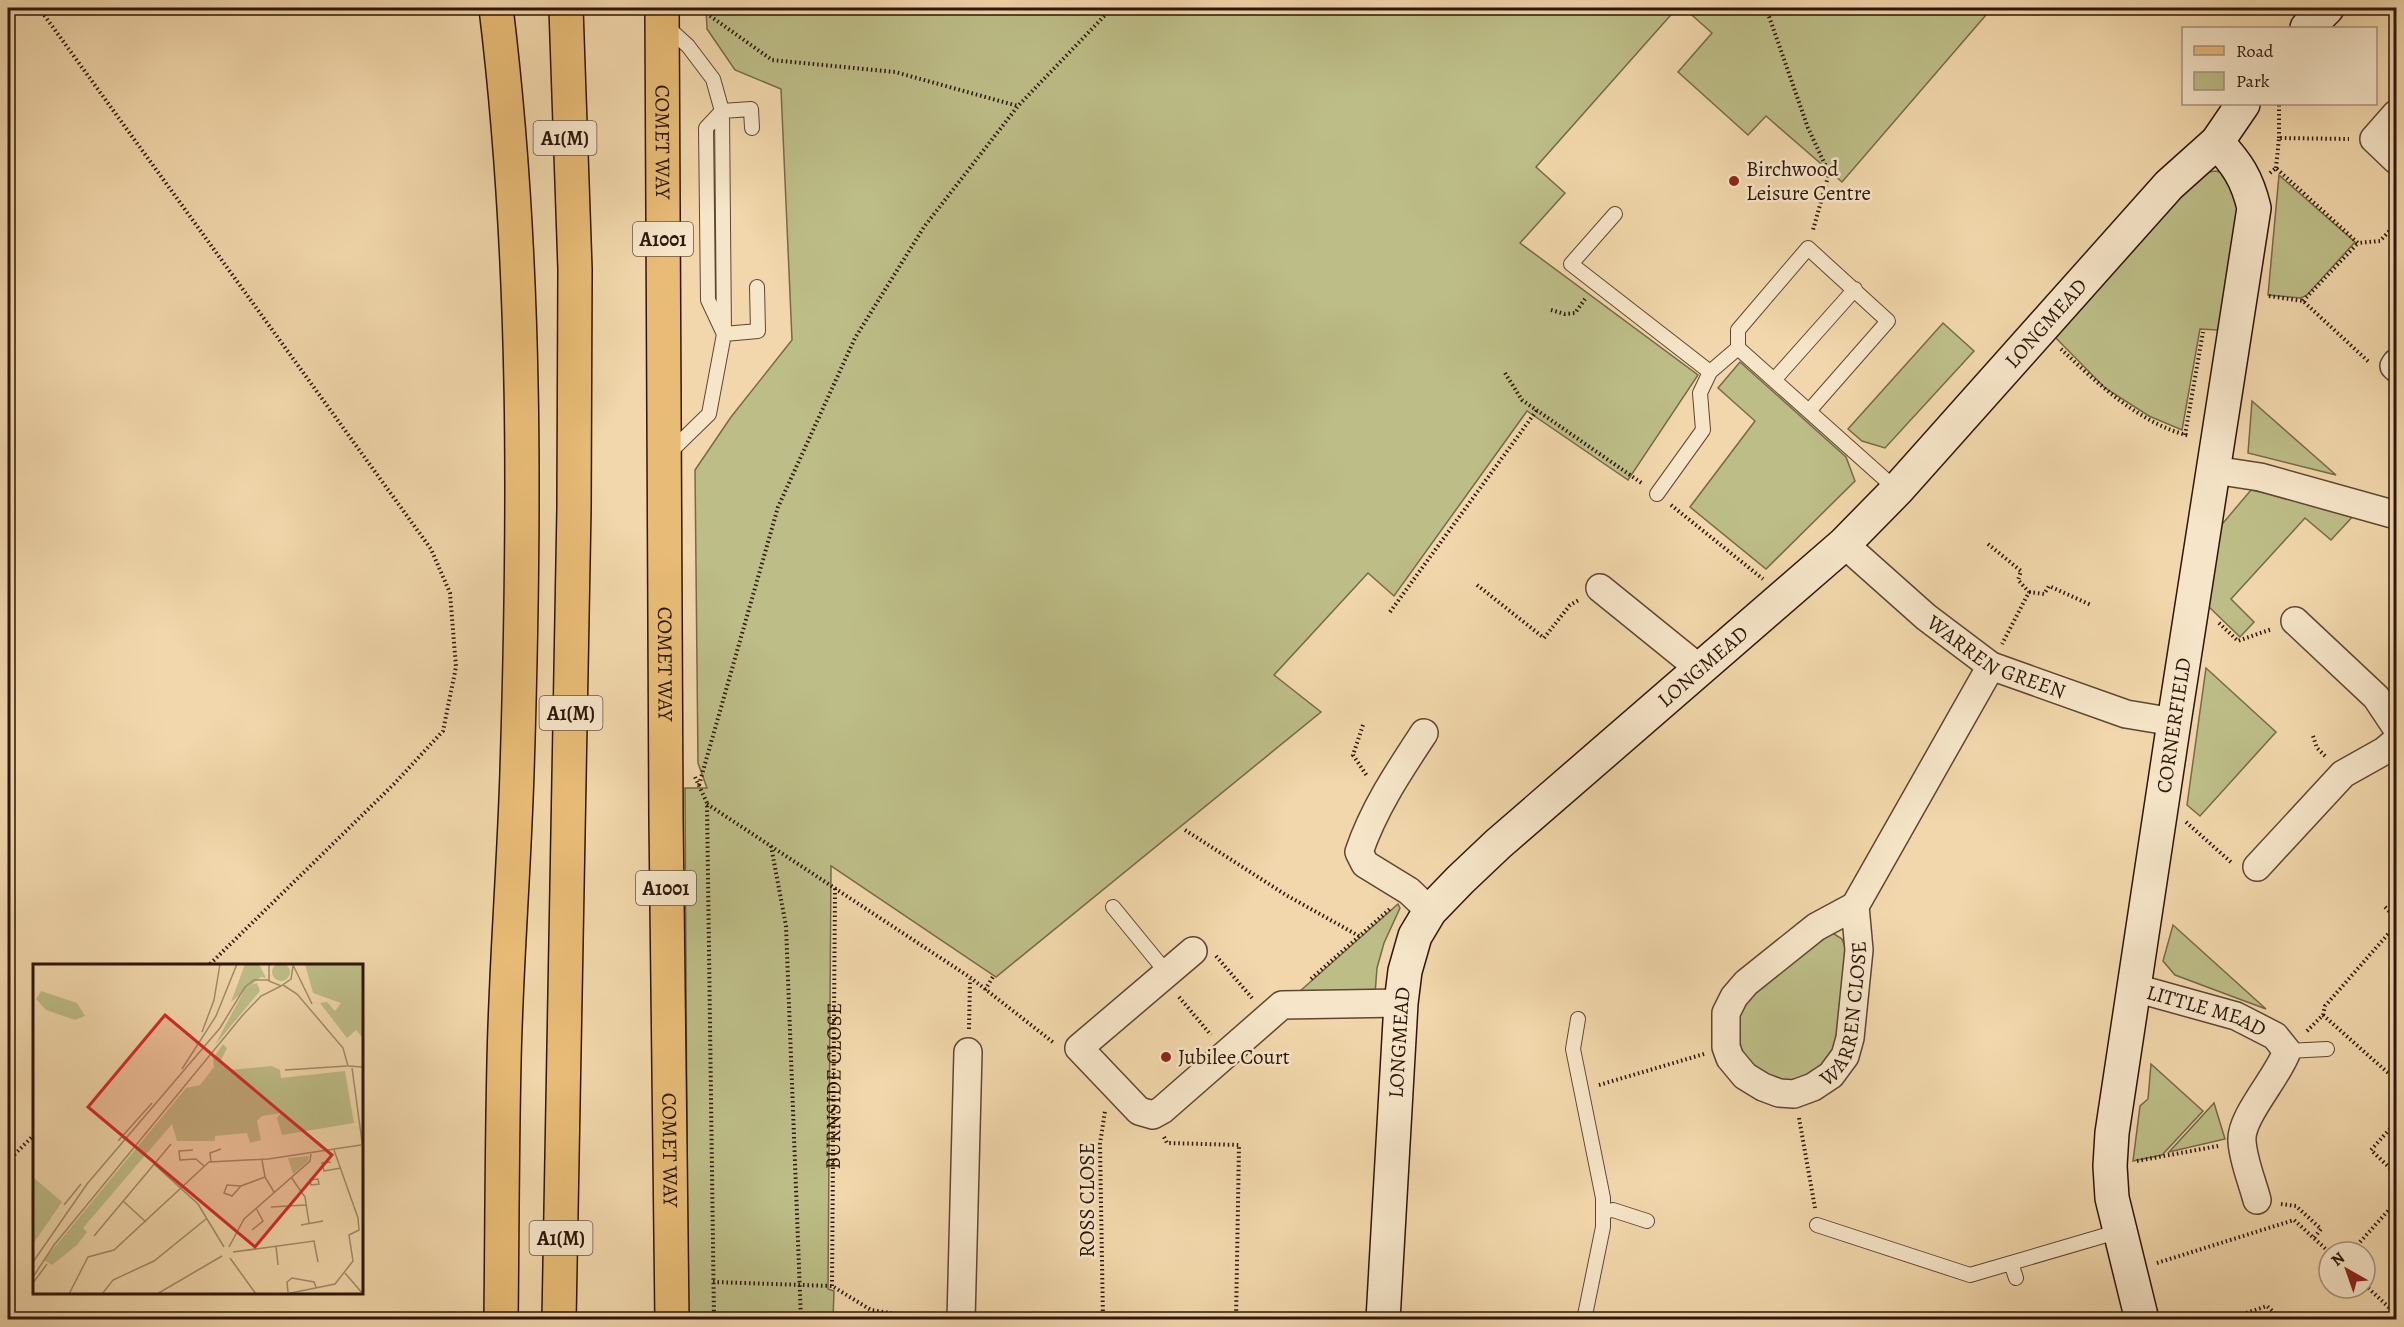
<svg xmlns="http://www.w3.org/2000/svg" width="2404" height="1327" font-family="Alegreya,serif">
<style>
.green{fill:#bdbd87;stroke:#766a48;stroke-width:1.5}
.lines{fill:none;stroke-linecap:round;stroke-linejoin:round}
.lane-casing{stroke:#5f4632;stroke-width:16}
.street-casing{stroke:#5f4632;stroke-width:30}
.secondary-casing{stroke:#2e1609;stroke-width:36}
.primary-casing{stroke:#2e1609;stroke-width:36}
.highway-casing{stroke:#2e1609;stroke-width:36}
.path{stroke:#2e1609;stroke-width:4;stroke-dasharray:1.5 3;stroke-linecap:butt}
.lane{stroke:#f6e5c8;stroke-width:14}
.street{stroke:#f6e5c8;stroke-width:27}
.secondary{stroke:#f6e5c8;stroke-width:33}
.primary{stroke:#e8bc76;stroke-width:33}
.highway{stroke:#e8bc76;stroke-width:33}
.poi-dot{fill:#8f2418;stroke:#f6e5c8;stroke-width:2}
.labels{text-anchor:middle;stroke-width:5;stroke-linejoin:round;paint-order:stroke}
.shield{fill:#f6e5c8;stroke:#6a5442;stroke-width:1.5}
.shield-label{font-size:20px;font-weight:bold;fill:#2e1609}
.street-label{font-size:21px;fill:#2e1609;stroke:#f6e5c8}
.poi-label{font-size:21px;fill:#2e1609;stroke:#f6e5c8;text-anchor:start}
.inset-road{fill:none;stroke:#a38a6a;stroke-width:1.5}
.view{fill:#d62828;fill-opacity:0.15;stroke:#d62828;stroke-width:3}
.inset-edge{fill:none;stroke:#2e1609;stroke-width:3}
</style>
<rect width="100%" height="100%" fill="#f1d7ab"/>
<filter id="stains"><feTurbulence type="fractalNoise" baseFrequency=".00333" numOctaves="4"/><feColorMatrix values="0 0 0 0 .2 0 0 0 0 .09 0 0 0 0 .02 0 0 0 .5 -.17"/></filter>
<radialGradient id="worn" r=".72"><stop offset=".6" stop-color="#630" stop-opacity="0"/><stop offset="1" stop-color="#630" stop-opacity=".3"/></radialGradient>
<path class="green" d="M 706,8 L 795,8 L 799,11 L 932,10 L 934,8 L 1677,8 L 1536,167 L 1565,193 L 1520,243 L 1698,375 L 1628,480 L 1527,411 L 1394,596 L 1368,573 L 1274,675 L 1321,712 L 996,977 L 831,866 L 828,1289 L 834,1291 L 833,1319 L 688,1319 L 685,788 L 707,788 L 698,763 L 695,470 L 731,417 L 792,340 L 781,89 L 735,70 L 707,29 Z
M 1684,8 L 1992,8 L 1842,182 L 1766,116 L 1748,135 L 1678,72 L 1712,33 Z
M 2216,171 L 2226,174 L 2240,195 L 2226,324 L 2218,330 L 2200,329 L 2182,430 L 2149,416 L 2105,388 L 2052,334 L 2202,173 Z
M 2279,175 L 2355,242 L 2307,295 L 2301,298 L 2268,295 Z
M 1943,323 L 1974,351 L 1885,448 L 1862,441 L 1848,429 Z
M 1740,362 L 1846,457 L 1855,481 L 1766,569 L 1690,507 L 1755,421 L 1718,388 Z
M 2252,401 L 2336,475 L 2248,453 Z
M 2251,490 L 2356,513 L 2331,540 L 2305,518 L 2231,599 L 2254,622 L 2240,637 L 2207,605 L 2218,529 Z
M 2206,668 L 2276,732 L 2200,816 L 2187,805 Z
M 1398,904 L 1400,908 L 1384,943 L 1377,968 L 1375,994 L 1299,992 Z
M 2173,925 L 2266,1009 L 2175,975 L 2163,961 Z
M 1831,932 L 1842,939 L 1846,950 L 1841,1045 L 1829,1066 L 1790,1084 L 1751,1069 L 1739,1053 L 1739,1008 L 1751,991 Z
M 2151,1064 L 2203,1111 L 2162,1155 L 2133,1161 L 2140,1106 L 2148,1099 Z
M 2214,1103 L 2225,1139 L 2169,1152 Z"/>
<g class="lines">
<defs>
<path id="lane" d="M 665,25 L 688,46 L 713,79 L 722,111 L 724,334 L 758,331 L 757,287
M 1615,214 L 1571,264 L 1710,372 L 1738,348
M 1774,380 L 1855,289
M 1809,411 L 1888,321 L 1808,248 L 1738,330 L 1738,348 L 1897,490
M 667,455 L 709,414 L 724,334 L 708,300 L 706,128 L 722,111 L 751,109 L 752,128
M 1657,494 L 1703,430 L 1700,393 L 1710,372
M 1113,907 L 1167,973
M 1578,1019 L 1573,1049 L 1603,1198 L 1603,1227 L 1584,1320
M 2287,1051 L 2327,1049
M 1603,1212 L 1613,1210 L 1647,1221
M 1817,1225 L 1970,1275 L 2120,1231
M 2011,1263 L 2016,1278"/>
<g id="street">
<path d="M 2396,114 L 2374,139 L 2396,160"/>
<path d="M 2396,363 L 2394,366 L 2396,368"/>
<path d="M 2214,470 L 2260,477 L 2396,515"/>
<path id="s2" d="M 1844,544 L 1926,617 L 1991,666 L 2126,714 L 2174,722"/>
<path d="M 1600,588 L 1700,669"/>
<path d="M 2295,621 L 2376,697 L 2396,727"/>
<path d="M 1424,733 C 1399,771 1374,808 1359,852 L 1365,864 L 1409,891 L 1430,911"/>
<path d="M 2257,867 L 2343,774 L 2384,751 L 2396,741"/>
<path id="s3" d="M 1855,906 L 1816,927 L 1746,983 L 1734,997 L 1726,1013 L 1726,1047 L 1730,1058 L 1745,1076 L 1763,1087 L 1779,1093 L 1794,1094 L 1813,1087 L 1831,1075 L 1845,1056 L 1850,1038 L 1859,950 L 1855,906 L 1991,666"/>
<path d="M 1193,951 L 1079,1048 L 1139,1111 L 1153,1115 L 1162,1110 L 1282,1005 L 1401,1003"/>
<path id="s4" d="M 2135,988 L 2236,1016 L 2275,1036 L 2287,1051 C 2278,1077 2240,1117 2242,1141 C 2243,1160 2252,1181 2257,1200"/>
<path d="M 961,1320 L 968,1052"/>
</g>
<g id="secondary">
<path d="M 2307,28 L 2327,8"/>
<path id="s5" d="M 1383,1320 L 1401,1003 L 1405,971 L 1415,936 L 1430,911 L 1460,880 L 1498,844 L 1844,544 L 1897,490 L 2169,185 L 2217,142 L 2243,104"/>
<path id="s6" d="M 2142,1320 L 2112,1198 L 2110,1166 L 2112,1133 L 2174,722 L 2254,208 C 2247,178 2237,164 2217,142"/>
</g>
<g id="primary">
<path id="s7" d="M 662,8 L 666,818 L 672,1320"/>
</g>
<path id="highway" d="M 496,8 C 527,261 525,517 517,772 C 514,869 506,965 504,1062 C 502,1148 502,1234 501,1320
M 559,1320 L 574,508 L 575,269 L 566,8"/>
</defs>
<use href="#lane" class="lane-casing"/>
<use href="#street" class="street-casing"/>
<use href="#secondary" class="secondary-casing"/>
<use href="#primary" class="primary-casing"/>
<use href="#highway" class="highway-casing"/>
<g class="path">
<path d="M 39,8 L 431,549 L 450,593 L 456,667 L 443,731 L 394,784 L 208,966"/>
<path d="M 699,8 L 772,60 L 895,72 L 1018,106"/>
<path d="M 1766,8 L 1808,128 L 1829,173 L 1813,230"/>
<path d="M 2279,138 L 2279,104"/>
<path d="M 2276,168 L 2279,138 L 2349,139"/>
<path d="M 2270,173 L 2276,168 L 2358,243 L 2380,241 L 2396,224"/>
<path d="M 2269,296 L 2303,301 L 2370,363"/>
<path d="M 2303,301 L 2358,243"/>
<path d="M 1551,310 L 1565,314 L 1575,313 L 1585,299"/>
<path d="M 2061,349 C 2097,383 2140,424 2190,436"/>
<path d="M 1505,373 L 1522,400 L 1643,484"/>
<path d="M 2185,435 L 2203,332"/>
<path d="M 1671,505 L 1763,579"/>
<path d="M 1988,544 L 2021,571 L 2018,580 L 2029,592 L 2002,644"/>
<path d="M 1477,585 L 1544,638 L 1570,605 L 1579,600"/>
<path d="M 2029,592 L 2044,594 L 2049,586 L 2091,605"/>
<path d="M 1390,612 L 1537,410"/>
<path d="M 2219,623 L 2238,641 L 2272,629"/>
<path d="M 1363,725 L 1353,755 L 1367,776"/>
<path d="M 2313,736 L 2317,748 L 2327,758"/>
<path d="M 695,777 L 707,803 L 714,1320"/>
<path d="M 699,785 L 778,507 L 855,338 L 924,227 L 1018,106 L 1112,8"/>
<path d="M 707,804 L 971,978 L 1054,1043"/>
<path d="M 2186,822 L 2232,863"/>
<path d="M 1185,830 L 1286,895 L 1359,936"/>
<path d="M 771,846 L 786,926 L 801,1320"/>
<path d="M 2385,907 L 2396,918"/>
<path d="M 1216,956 L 1252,998"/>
<path d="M 1311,979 L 1391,908"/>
<path d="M 985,990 L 994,975"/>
<path d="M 1179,997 L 1211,1035"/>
<path d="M 2323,1015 L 2396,1080"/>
<path d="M 969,1029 L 970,979"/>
<path d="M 2307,1031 L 2323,1015 L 2325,1006 L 2396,925"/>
<path d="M 1599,1085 L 1704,1054"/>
<path d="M 1799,1118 L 1815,1208"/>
<path d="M 2396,1122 L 2371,1150 L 2396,1174"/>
<path d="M 1164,1137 L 1167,1143 L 1239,1145 L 1236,1320"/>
<path d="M 8,1161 L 34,1135"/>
<path d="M 2137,1161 L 2218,1146"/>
<path d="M 2281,1204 L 2296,1206 L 2321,1229 L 2314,1238"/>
<path d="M 2351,1252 L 2396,1202"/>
<path d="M 2157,1263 L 2294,1220 L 2329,1252"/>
<path d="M 713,1282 L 832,1286 L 871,1310 L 909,1316 L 913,1320"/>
<path d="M 2365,1285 L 2396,1314"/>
<path id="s1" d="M 832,1286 L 835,888"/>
<path d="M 1103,1320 L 1100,1144 L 1105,1111"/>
<path d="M 2225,1320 L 2267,1306 L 2282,1320"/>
</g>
<use href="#lane" class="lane"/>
<use href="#street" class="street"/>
<use href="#secondary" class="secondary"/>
<use href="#primary" class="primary"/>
<use href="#highway" class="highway"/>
</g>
<g class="poi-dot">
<circle cx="1734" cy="181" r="6"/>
<circle cx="1166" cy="1057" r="6"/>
</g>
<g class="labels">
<g class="shield">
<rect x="533.5" y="121" width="63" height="34" rx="4.5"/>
<rect x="633" y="222" width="60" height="34" rx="4.5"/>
<rect x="539.5" y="696" width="63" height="34" rx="4.5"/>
<rect x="636" y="871" width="60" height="34" rx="4.5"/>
<rect x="529.5" y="1221" width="63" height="34" rx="4.5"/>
</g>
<g class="shield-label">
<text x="565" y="145">A1(M)</text>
<text x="663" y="246">A1001</text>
<text x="571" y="720">A1(M)</text>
<text x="666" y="895">A1001</text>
<text x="561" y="1245">A1(M)</text>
</g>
<g class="street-label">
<text dy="7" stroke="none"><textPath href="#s7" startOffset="134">COMET WAY</textPath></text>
<text dy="7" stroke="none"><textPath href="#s5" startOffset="1268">LONGMEAD</textPath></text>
<text dy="7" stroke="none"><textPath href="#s2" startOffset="192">WARREN GREEN</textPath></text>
<text dy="7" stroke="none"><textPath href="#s7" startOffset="656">COMET WAY</textPath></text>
<text dy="7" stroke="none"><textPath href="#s5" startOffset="782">LONGMEAD</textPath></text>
<text dy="7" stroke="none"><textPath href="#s6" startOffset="603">CORNERFIELD</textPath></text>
<text dy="7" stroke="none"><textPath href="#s3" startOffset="399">WARREN CLOSE</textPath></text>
<text dy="7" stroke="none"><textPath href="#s4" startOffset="75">LITTLE MEAD</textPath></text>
<text dy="7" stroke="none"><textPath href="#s5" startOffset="278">LONGMEAD</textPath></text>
<text dy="7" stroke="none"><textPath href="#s1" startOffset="200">BURNSIDE CLOSE</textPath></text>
<text dy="7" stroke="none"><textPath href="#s7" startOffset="1142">COMET WAY</textPath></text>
<text transform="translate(1087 1200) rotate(-90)" y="7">ROSS CLOSE</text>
</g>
<g class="poi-label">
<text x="1746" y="176">Birchwood<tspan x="1746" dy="24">Leisure Centre</tspan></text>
<text x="1178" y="1064">Jubilee Court</text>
</g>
</g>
<g transform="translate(33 964)">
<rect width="330" height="330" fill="#f1d7ab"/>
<path d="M239 8a9 9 0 1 1 18 0a9 9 0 1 1-18 0ZM 212,0 L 226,0 L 233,14 L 228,13 L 198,38 ZM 272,0 L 330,0 L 330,74 L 323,66 L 314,74 L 287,39 L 294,38 L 302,47 L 308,39 L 280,29 ZM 224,19 L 227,27 L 182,81 L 213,23 ZM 8,27 L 44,39 L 52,52 L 42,56 L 13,46 L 3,35 ZM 190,80 L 194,84 L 187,98 L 196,106 L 239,102 L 247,106 L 248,114 L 312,107 L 321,159 L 249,171 L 244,154 L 248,149 L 229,152 L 224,157 L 228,176 L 217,179 L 214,169 L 182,172 L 182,177 L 144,177 L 139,160 L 50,264 L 54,268 L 44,281 L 19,301 L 11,296 L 153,124 L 167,121 L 181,103 L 180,94 ZM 276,192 L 275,197 L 260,210 L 255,194 ZM 0,213 L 29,238 L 0,280 Z" fill="#bdbd87"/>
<path class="inset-road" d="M 236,0 L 236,17 L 248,22 L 258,15 L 260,2M 260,1 L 279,40M 250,21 L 264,30 L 310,84 L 315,102 L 330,103M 169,68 L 181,36 L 187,0M 319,104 L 330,185M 149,105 L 183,52 L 204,0M 252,106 L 314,102M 85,177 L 119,139M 160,186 L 146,187 L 147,196 L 163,195 L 171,202M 229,196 L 232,213 L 241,228M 178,198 L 177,189 L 188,185M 298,198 L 289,199 L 291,207 L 308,204M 121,200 L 165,240 L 191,283M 258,213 L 272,233 L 276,259M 285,215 L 286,220 L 278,221 L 277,216 ZM 208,222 L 194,221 L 191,229 L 199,232 L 208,222 L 232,213M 90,237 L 113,258M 31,241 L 48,220M 238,243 L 273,241M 268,261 L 290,257M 219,266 L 230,257 L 223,244M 61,272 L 138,180M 243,282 L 245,301M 196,283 L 211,255 L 277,197 L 278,190M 200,288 L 281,277 L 285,298M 197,294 L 223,330M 0,298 L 54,220 L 187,64 L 212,23 L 221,16 L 236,16M 312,309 L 330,330M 0,313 L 21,281 L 209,52 L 228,32 L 248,22M 0,319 L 14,300M 255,328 L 254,318 L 259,314 L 281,318 L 283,323M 36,330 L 55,293 L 81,286 L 176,198 L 235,195 L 328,181M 69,330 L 80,316 L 121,297 L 173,255M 124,330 L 189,292M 253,330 L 302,320 L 320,297 L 316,271 L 326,266 L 325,254 L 301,186"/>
<path class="view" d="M 132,51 L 299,191 L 222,283 L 55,143 Z"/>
<rect width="330" height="330" class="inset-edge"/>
</g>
<rect width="2404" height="1327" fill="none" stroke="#f1d7ab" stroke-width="30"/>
<rect x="9" y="9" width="2386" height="1309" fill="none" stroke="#2e1609" stroke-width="3"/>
<rect x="15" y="15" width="2374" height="1297" fill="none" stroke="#2e1609" stroke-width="1.5"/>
<rect x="2182" y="27" width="195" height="78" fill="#f6e5c8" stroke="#a6927c" stroke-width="1.5"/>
<rect x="2194" y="46" width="30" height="9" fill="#e8bc76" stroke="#a6927c" stroke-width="1.5"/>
<text x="2236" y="57" font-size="18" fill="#2e1609">Road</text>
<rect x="2194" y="72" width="30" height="18" fill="#bdbd87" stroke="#a6927c" stroke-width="1.5"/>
<text x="2236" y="87" font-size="18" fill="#2e1609">Park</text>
<g transform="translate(2347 1270) rotate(320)"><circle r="28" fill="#f6e5c8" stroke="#a6927c" stroke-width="1.5"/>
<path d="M0-4.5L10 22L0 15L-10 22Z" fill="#8f2418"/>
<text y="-9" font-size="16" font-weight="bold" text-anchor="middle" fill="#2e1609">N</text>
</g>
<rect width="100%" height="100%" filter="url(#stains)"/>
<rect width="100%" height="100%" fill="url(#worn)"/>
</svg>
